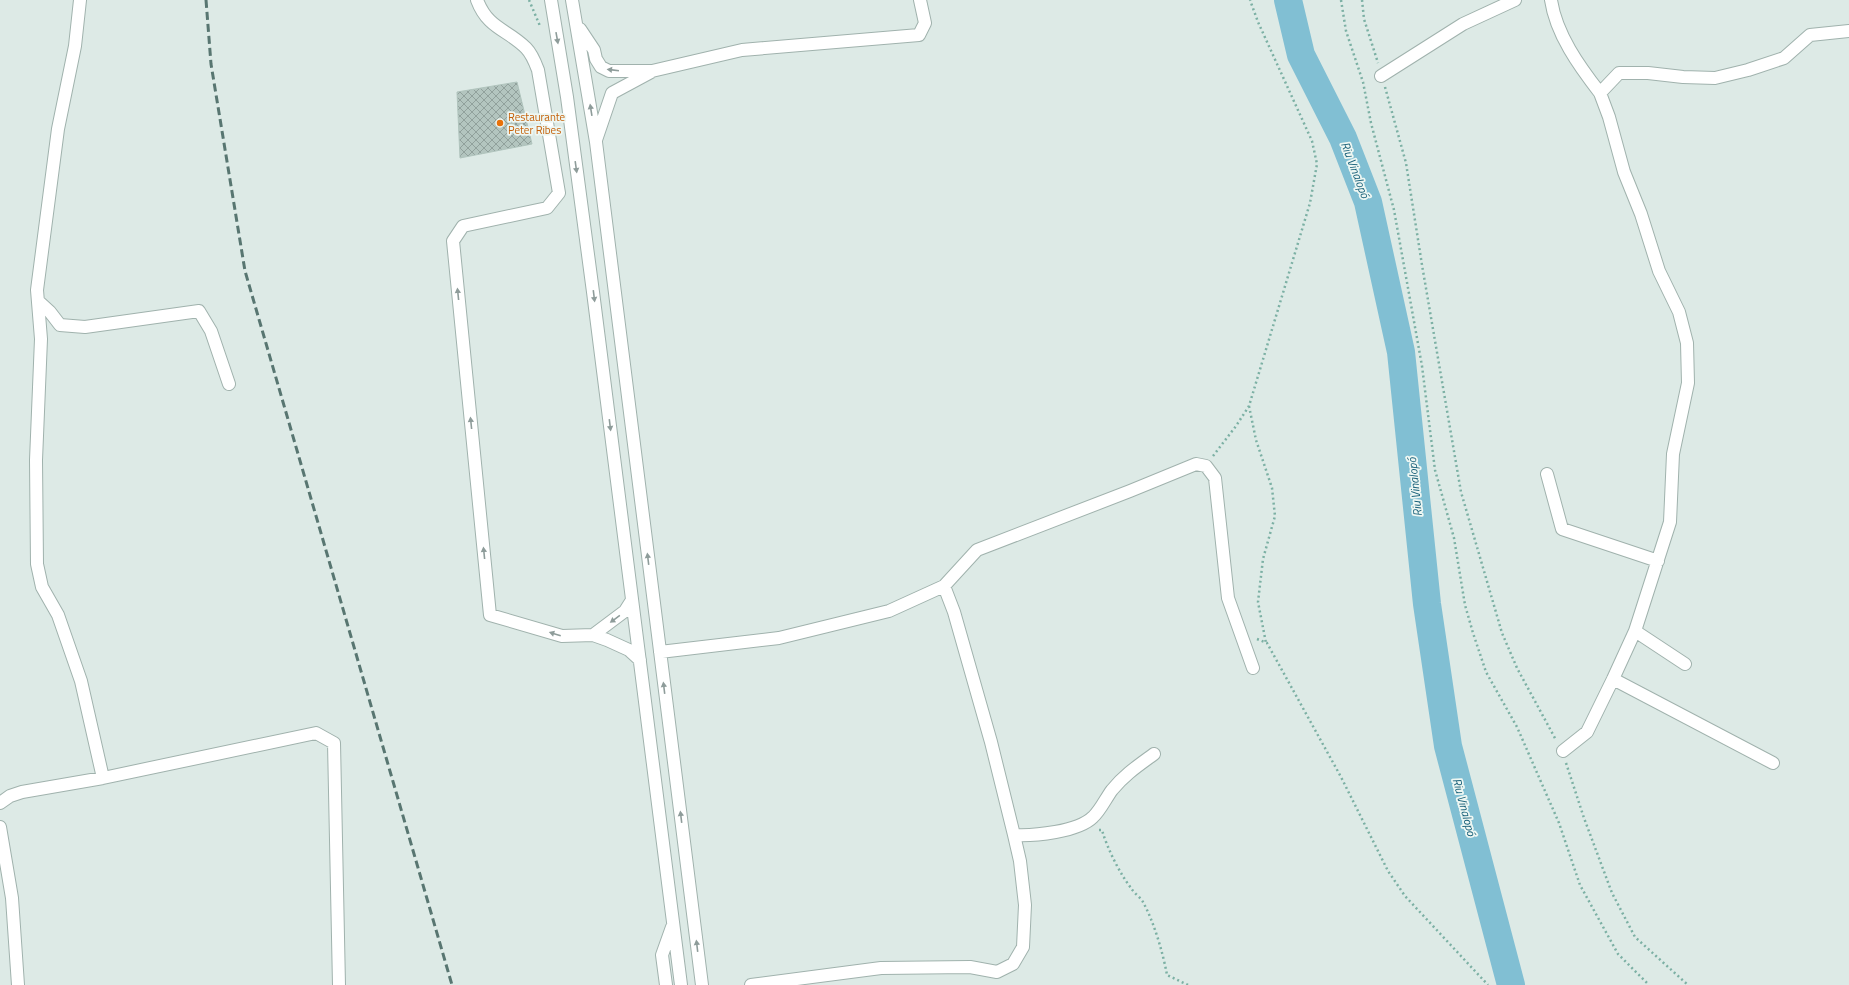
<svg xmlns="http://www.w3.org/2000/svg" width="1849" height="985" font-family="'Titillium Web',sans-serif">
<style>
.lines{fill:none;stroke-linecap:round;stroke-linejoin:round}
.river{stroke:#81bfd3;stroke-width:28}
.building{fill:url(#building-cross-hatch);stroke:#b0c4bd}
.minor-casing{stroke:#a0b2ad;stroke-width:14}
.path{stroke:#7cb0a4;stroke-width:2.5;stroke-dasharray:2 3;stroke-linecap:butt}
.minor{stroke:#fff;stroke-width:12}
.rail{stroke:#587671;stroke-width:3;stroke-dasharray:8 4;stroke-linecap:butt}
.oneway{fill:#8e9c9a}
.food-dot{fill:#e8710a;stroke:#eef7f3;stroke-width:1.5}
.labels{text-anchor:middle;stroke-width:3.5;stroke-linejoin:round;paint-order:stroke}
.food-label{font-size:11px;fill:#c56008;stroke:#eef7f3;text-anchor:start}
.water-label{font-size:12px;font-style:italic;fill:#165f78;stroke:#eef7f3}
</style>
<defs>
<pattern id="building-cross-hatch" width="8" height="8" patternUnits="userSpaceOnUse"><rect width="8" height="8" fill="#b3c5bf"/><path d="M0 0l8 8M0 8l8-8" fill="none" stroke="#91a19c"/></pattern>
</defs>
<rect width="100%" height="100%" fill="#ddeae6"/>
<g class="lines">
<path class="river" d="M 1288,0 L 1301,55 L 1343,138 L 1368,202 L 1401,352 L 1427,604 L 1448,746 L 1511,985"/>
</g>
<path class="building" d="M 517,82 L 532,144 L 460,158 L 457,92 Z"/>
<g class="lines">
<defs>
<path id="minor" d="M 80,0 L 75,46 L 58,129 L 37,290 L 41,339 L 36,460 L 37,564 L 42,587 L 58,615 L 81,681 L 103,778
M 477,0 C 488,29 507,29 526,48 C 532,54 535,62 538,70 L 559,193 L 547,208 L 463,226 L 453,241 L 490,615 L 562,636 L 593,635 L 607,640 L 629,650 L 640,660
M 551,0 L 567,97 L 593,292 L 681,985
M 572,0 L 596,142 L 702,985
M 1551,0 C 1556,34 1579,66 1600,93 L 1619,73 L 1648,73 L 1683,77 L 1715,78 L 1748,70 L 1784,58 L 1810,35 L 1849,31
M 580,29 L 594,50 L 596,59 L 601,67 L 609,71 L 652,71 L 742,50 L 919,35 L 925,23 L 920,0
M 1381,76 L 1463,24 L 1515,0
M 596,140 L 612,93 L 651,72
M 38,301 L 50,312 L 60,325 L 85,327 L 199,311 L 211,331 L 229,384
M 1547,474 L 1562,529 L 1658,561
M 1635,631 L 1685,664
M 593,635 L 625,611 L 632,600
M 660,652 L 779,638 L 889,611 L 944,586 L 977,550 L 1130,491 L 1196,464 L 1206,466 L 1215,478 L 1228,598 L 1253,668
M 1613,679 L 1773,763
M 1563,751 L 1587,732 L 1613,679 L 1635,631 L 1670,522 L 1673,454 L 1688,383 L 1687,343 L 1679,312 L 1659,271 L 1641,214 L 1624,172 L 1609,117 L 1600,93
M 0,803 L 10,796 L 22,792 L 103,778 L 316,733 L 334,743 L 339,985
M 0,827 L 12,898 L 18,985
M 1014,835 C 1034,836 1078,832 1093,817 C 1100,811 1106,798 1112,790 C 1124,775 1139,765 1154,754
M 666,985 L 662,955 L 672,927
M 751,985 L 881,968 L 970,967 L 997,972 L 1013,964 L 1023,947 L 1025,905 L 1020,861 L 1014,835 L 991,742 L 954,612 L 944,586"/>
</defs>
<use href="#minor" class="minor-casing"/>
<path class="path" d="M 529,0 L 540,26
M 1341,0 L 1346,31 L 1363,82 L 1371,123 L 1394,210 L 1422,366 L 1435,470 L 1454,538 L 1465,605 L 1473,633 L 1486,672 L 1517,727 L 1559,823 L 1580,885 L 1618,954 L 1649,985
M 1362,0 L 1364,19 L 1378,63
M 1385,87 L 1406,163 L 1422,265 L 1461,492 L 1502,633 L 1517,668 L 1556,740
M 1249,406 L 1256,440 L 1272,488 L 1275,516 L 1263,559 L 1258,602 L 1266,643
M 1213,456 L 1236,426 L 1249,406 L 1310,203 L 1317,164 L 1312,141 L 1258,22 L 1250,0
M 1257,639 L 1267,643 L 1341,777 L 1388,871 L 1405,896 L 1488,985
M 1566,763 L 1584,818 L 1612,893 L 1635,937 L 1688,985
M 1099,830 L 1102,830 C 1107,848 1120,874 1131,888 C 1134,893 1140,897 1143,902 C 1154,922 1163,953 1167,975 L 1188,985"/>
<use href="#minor" class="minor"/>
<path class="rail" d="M 206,0 L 211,64 L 245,271 L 452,985"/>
</g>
<defs><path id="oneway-solid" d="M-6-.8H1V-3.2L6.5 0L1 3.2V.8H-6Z"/></defs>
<g class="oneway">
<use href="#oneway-solid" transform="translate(557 38) rotate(80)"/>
<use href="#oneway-solid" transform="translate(613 70) rotate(-173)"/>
<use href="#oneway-solid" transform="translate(591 110) rotate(-99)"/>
<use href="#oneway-solid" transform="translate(576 167) rotate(82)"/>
<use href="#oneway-solid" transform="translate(458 294) rotate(-96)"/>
<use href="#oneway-solid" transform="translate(594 296) rotate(83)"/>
<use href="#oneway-solid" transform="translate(471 423) rotate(-96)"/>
<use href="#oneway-solid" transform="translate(610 425) rotate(83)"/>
<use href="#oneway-solid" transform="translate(484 553) rotate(-96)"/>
<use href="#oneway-solid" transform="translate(648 559) rotate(-97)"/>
<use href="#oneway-solid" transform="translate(615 619) rotate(144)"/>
<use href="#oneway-solid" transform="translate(555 634) rotate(-163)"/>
<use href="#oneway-solid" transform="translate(664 688) rotate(-97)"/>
<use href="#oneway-solid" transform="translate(681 817) rotate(-97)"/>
<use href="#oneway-solid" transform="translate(697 946) rotate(-97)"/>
</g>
<circle class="food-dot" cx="500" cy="123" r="4"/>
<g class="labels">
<g class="food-label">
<text x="508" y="121">Restaurante<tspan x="508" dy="13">Peter Ribes</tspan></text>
</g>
<g class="water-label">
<text transform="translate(1355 170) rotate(69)" y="4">Riu Vinalopó</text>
<text transform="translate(1415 487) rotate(-96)" y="4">Riu Vinalopó</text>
<text transform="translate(1464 807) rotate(75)" y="4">Riu Vinalopó</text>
</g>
</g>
</svg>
